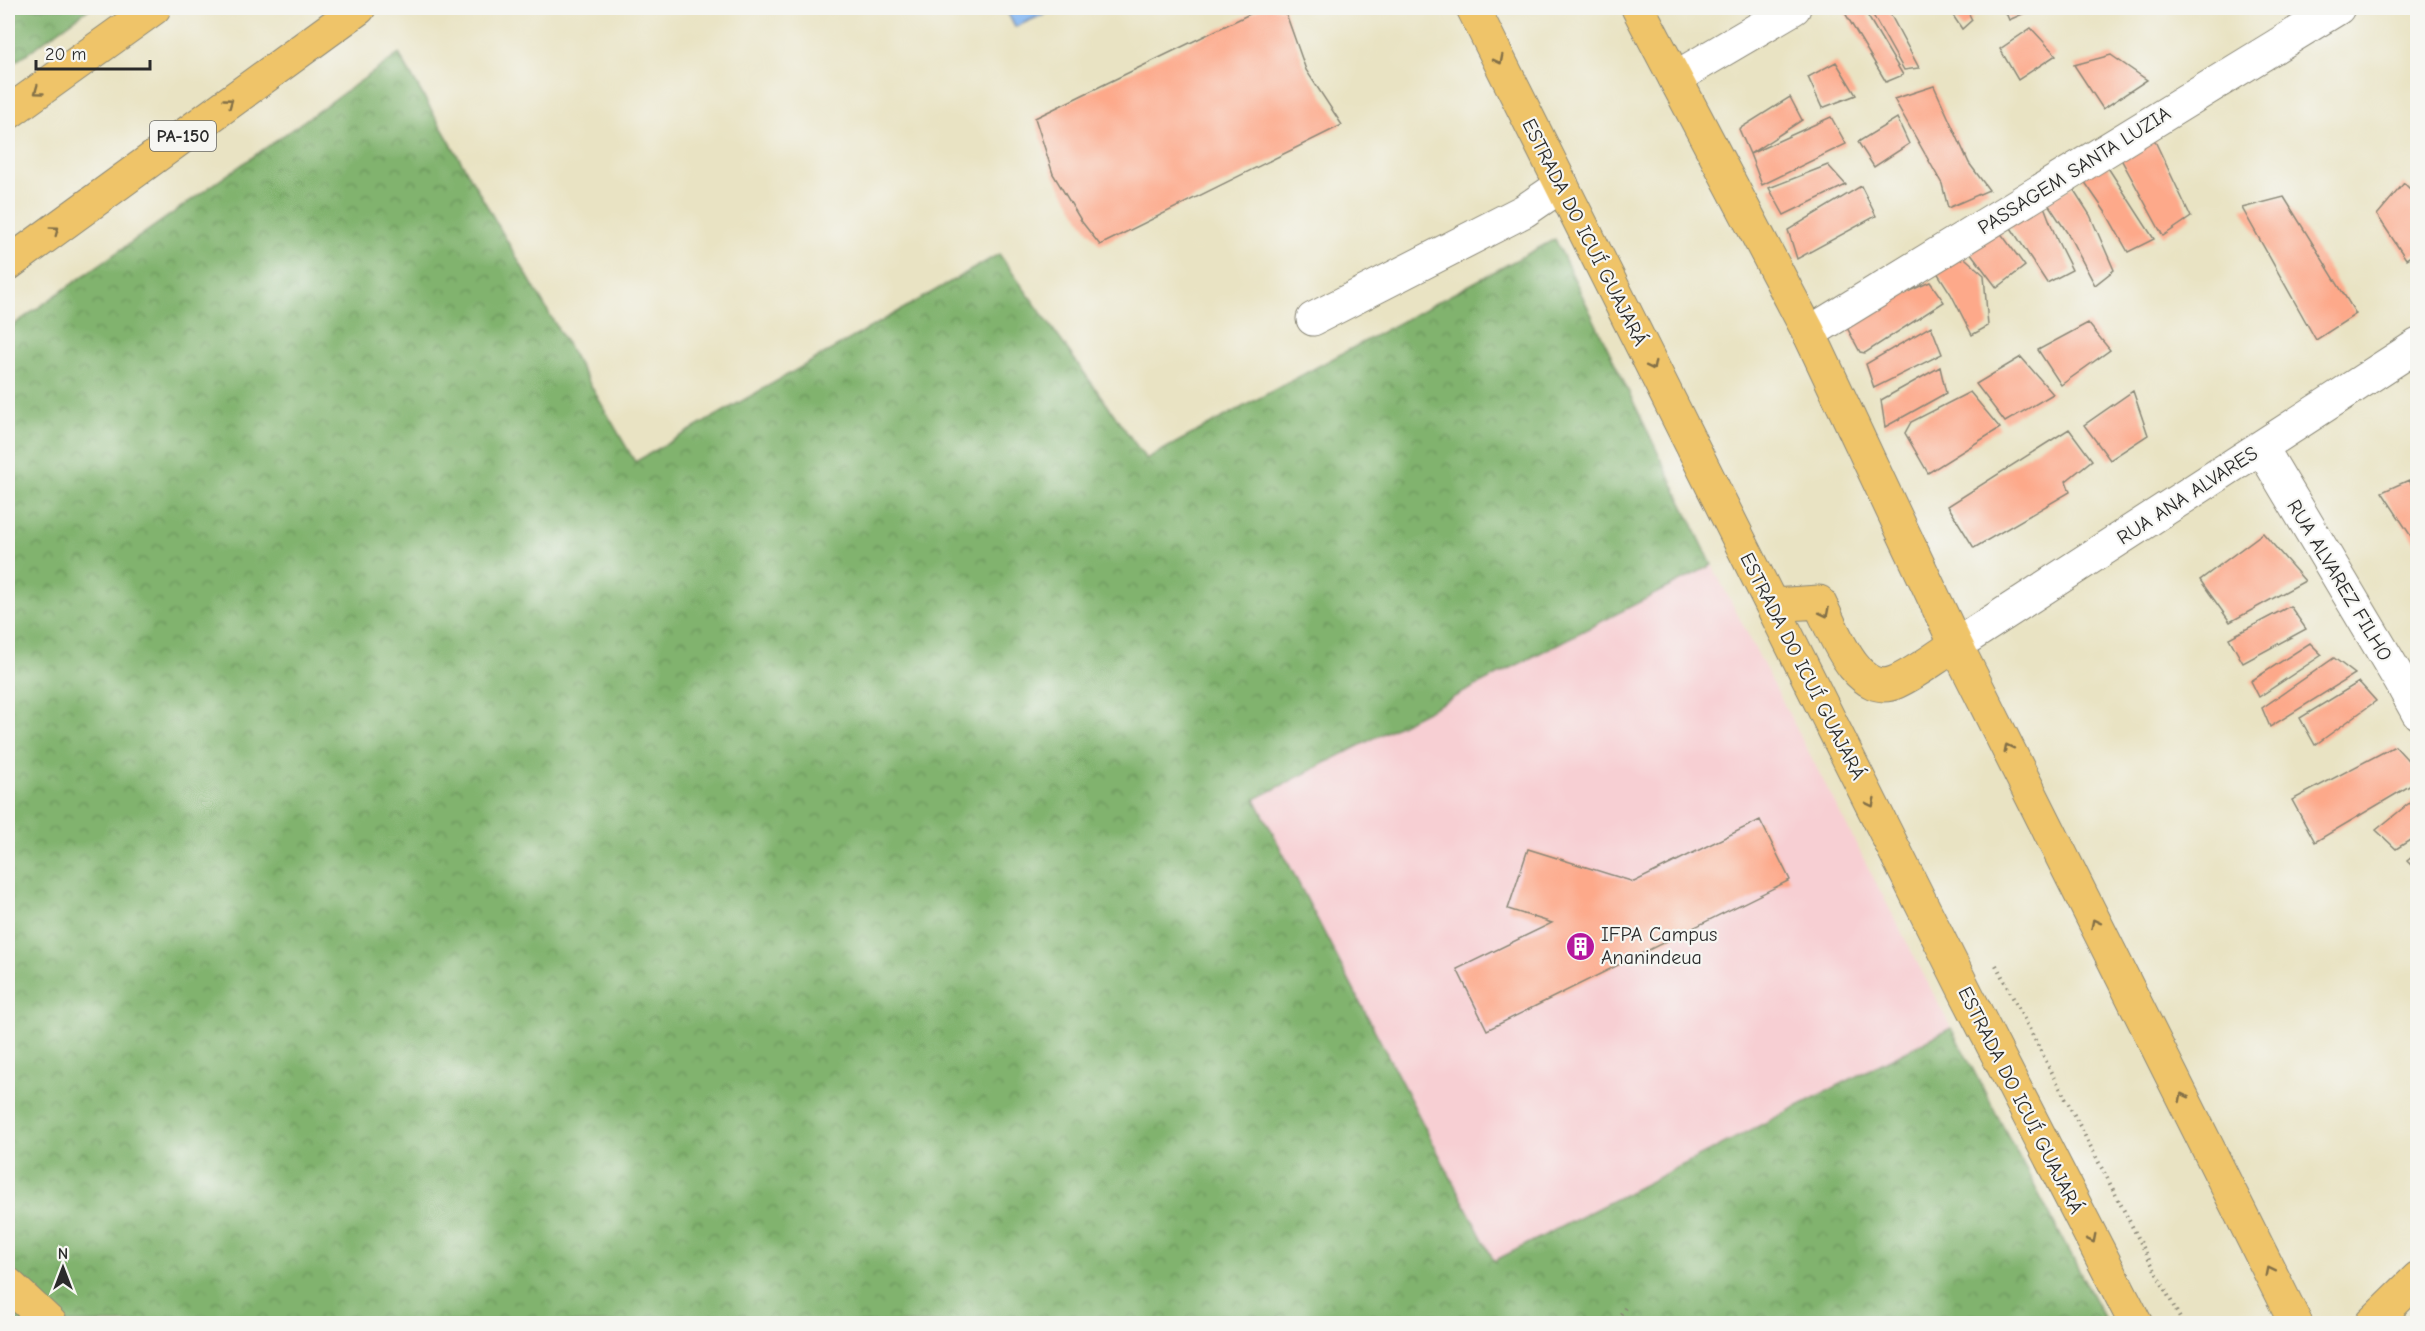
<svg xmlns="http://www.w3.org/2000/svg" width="2425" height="1331" font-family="'Comic Neue',sans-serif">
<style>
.built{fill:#f7cfd3}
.forest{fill:url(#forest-crowns);stroke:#566f4c;stroke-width:1.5}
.water{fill:#85b7f1;stroke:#58718e;stroke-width:1.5}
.building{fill:#fda98a}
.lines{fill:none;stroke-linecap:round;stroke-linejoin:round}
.minor-casing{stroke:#8a8777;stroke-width:35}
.major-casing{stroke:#8a8777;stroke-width:35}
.path{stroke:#8a8777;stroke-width:4;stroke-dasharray:1.5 4.5;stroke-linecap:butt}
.minor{stroke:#fff;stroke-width:33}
.major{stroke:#efc469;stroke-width:33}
.oneway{stroke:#837047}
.labels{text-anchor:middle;stroke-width:4.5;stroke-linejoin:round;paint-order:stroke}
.shield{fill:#f6f6f2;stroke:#686867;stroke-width:1.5}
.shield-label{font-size:18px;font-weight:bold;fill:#2b2b2b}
.street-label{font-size:20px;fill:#2b2b2b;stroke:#f6f6f2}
.poi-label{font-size:20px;fill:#2b2b2b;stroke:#f6f6f2;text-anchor:start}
</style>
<defs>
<pattern id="forest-crowns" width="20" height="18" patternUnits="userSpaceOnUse" patternTransform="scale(1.5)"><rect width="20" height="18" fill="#81b36e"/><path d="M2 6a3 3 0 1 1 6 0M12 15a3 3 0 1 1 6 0" fill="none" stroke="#6a925b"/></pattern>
</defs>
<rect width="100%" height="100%" fill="#f6f6f2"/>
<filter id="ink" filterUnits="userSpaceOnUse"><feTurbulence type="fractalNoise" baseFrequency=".0167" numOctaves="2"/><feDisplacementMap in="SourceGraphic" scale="12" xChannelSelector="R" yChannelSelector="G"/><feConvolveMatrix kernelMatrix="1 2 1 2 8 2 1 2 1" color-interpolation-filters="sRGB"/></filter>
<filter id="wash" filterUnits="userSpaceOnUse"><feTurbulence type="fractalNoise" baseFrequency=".008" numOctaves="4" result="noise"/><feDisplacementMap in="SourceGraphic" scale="24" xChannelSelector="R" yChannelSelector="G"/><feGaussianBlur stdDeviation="1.35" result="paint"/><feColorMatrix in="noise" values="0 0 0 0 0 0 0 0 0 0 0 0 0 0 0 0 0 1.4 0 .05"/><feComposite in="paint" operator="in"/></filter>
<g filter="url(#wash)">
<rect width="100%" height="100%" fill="#e9e3c3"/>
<path class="built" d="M 1712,565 L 1951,1028 L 1494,1262 L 1255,799 Z"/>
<path class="forest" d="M 8,8 L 90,8 L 8,67 Z
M 399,54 L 635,462 L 999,254 L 1146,459 L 1555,239 L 1712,565 L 1255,799 L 1494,1261 L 1951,1028 L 2107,1323 L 8,1323 L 8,329 Z"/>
<path class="water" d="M 1005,8 L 1058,8 L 1015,27 Z"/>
<g id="blocks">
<path class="building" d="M 1262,8 L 1284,8 L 1306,70 L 1342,125 L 1100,245 L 1082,222 L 1053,174 L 1035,118 Z
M 1842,8 L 1863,8 L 1903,75 L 1886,82 Z
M 1869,8 L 1887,8 L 1919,68 L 1904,70 Z
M 1948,8 L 1966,8 L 1972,20 L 1962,29 Z
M 2004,8 L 2021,8 L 2025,13 L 2009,20 Z
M 2031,28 L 2056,55 L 2018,80 L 2000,49 Z
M 2111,55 L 2147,80 L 2103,109 L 2074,65 Z
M 1836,62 L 1856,95 L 1822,108 L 1808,77 Z
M 1934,86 L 1969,163 L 1989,190 L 1948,208 L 1942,184 L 1894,99 Z
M 1790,97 L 1802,120 L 1750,154 L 1739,129 Z
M 1831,117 L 1846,144 L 1762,185 L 1750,154 Z
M 1897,118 L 1909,144 L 1874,167 L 1858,142 Z
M 2154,139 L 2191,217 L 2163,236 L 2121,159 Z
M 2105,163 L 2154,239 L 2128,252 L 2106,213 L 2080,175 Z
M 1828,165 L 1846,185 L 1784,215 L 1769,188 Z
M 2404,183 L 2418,197 L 2418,252 L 2406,259 L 2377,215 Z
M 1861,186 L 1876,216 L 1797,259 L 1788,230 Z
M 2072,187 L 2090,215 L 2114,270 L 2095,285 L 2068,234 L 2046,201 Z
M 2284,197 L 2356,314 L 2316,340 L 2242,208 Z
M 2042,201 L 2057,240 L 2072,270 L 2047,283 L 2004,217 Z
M 1997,228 L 2025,266 L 1997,288 L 1970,252 Z
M 1958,252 L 1984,275 L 1988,326 L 1972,335 L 1951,294 L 1933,266 Z
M 1930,282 L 1944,302 L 1865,353 L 1860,352 L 1843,320 Z
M 2088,323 L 2110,350 L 2061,385 L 2038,350 Z
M 1931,326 L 1942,354 L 1874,388 L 1866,364 Z
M 2021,357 L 2053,394 L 2005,422 L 1976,384 Z
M 1940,367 L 1946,393 L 1885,427 L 1881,400 Z
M 2133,391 L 2148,435 L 2110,460 L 2084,425 Z
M 1970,392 L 2000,428 L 1928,473 L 1905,433 L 1911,422 Z
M 2069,429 L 2092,460 L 2066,481 L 2070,492 L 1974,548 L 1948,506 Z
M 2409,480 L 2418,494 L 2418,547 L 2382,492 Z
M 2263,533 L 2305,581 L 2230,622 L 2200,580 Z
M 2290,606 L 2306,629 L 2243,663 L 2229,638 Z
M 2310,643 L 2322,655 L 2259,697 L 2251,681 Z
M 2334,658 L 2355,674 L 2270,727 L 2262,708 Z
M 2359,682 L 2376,701 L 2315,745 L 2300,718 Z
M 2395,746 L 2418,771 L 2418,781 L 2315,842 L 2292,800 Z
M 2418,796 L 2418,835 L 2396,849 L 2376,830 Z
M 1760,820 L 1790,880 L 1487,1030 L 1457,969 L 1552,923 L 1508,909 L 1528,849 L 1634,882 Z
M 2418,852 L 2418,872 L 2407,861 Z"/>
</g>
</g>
<g filter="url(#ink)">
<use href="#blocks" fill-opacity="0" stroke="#8a8777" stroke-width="1.5"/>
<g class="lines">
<defs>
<path id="minor" d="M 1675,78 L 1794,8
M 1313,319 L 1524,211 L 1562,185
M 1809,333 L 2338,8
M 2261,447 L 2401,682 L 2418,713
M 1956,645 L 2418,345"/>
<path id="major" d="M 1473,8 L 1967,995 L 2136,1324
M 1638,8 L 1809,333 L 1956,645 L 2296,1324
M 8,113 L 154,8
M 8,264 L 359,8
M 1773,605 L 1819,602 C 1832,627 1857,700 1896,682 C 1916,673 1936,657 1956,645
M 8,1284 L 51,1324
M 2371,1324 L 2418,1278"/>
</defs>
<use href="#minor" class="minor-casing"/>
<use href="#major" class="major-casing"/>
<path class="path" d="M 1996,965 L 2183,1324
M 1614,1324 L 1625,1308"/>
<use href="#minor" class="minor"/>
<use href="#major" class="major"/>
</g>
<defs><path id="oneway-chevron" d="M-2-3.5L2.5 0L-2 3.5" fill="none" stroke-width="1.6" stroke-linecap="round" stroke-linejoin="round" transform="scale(1.5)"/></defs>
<g class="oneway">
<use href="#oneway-chevron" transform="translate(1499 60) rotate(63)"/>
<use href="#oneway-chevron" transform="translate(38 91) rotate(144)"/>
<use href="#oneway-chevron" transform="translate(229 102) rotate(-36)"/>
<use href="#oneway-chevron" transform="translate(55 230) rotate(-36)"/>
<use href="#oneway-chevron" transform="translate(1652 366) rotate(63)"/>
<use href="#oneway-chevron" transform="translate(1825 613) rotate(63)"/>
<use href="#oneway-chevron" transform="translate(2008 748) rotate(-117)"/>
<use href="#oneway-chevron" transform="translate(1871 803) rotate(64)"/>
<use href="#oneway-chevron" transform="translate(2095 923) rotate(-117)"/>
<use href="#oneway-chevron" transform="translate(2183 1097) rotate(-117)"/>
<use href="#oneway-chevron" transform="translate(2092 1239) rotate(63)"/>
<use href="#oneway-chevron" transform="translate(2270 1271) rotate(-117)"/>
</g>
</g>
<defs>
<symbol id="building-disc" viewBox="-11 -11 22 22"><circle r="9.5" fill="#b5179e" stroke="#f6f6f2"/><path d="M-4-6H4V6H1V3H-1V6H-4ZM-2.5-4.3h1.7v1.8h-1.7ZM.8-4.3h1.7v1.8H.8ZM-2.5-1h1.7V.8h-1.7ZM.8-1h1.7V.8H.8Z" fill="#fff"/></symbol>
</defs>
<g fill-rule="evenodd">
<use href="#building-disc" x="1564" y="930" width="33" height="33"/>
</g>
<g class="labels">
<rect class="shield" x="150" y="121" width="66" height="30" rx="4.5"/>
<g class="shield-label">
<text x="183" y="142">PA-150</text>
</g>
<g class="street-label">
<text transform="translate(2074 170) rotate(-32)" y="7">PASSAGEM SANTA LUZIA</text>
<text transform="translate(1585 232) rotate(63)" y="7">ESTRADA DO ICUÍ GUAJARÁ</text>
<text transform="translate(2187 495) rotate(-33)" y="7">RUA ANA ALVARES</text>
<text transform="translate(2340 580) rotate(59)" y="7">RUA ALVAREZ FILHO</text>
<text transform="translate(1803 666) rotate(63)" y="7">ESTRADA DO ICUÍ GUAJARÁ</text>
<text transform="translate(2021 1100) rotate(63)" y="7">ESTRADA DO ICUÍ GUAJARÁ</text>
</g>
<g class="poi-label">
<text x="1601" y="941">IFPA Campus<tspan x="1601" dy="23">Ananindeua</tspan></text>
</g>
</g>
<rect width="2425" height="1331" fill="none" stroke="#f6f6f2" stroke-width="30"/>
<g transform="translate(63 1268)" stroke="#f6f6f2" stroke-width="4.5" paint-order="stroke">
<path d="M0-4.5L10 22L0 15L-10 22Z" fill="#2b2b2b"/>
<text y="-9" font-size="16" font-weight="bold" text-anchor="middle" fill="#2b2b2b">N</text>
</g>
<path d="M36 60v9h114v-9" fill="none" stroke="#2b2b2b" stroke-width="3"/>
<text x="45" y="60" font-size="18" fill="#2b2b2b" stroke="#f6f6f2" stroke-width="4.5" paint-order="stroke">20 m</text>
</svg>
